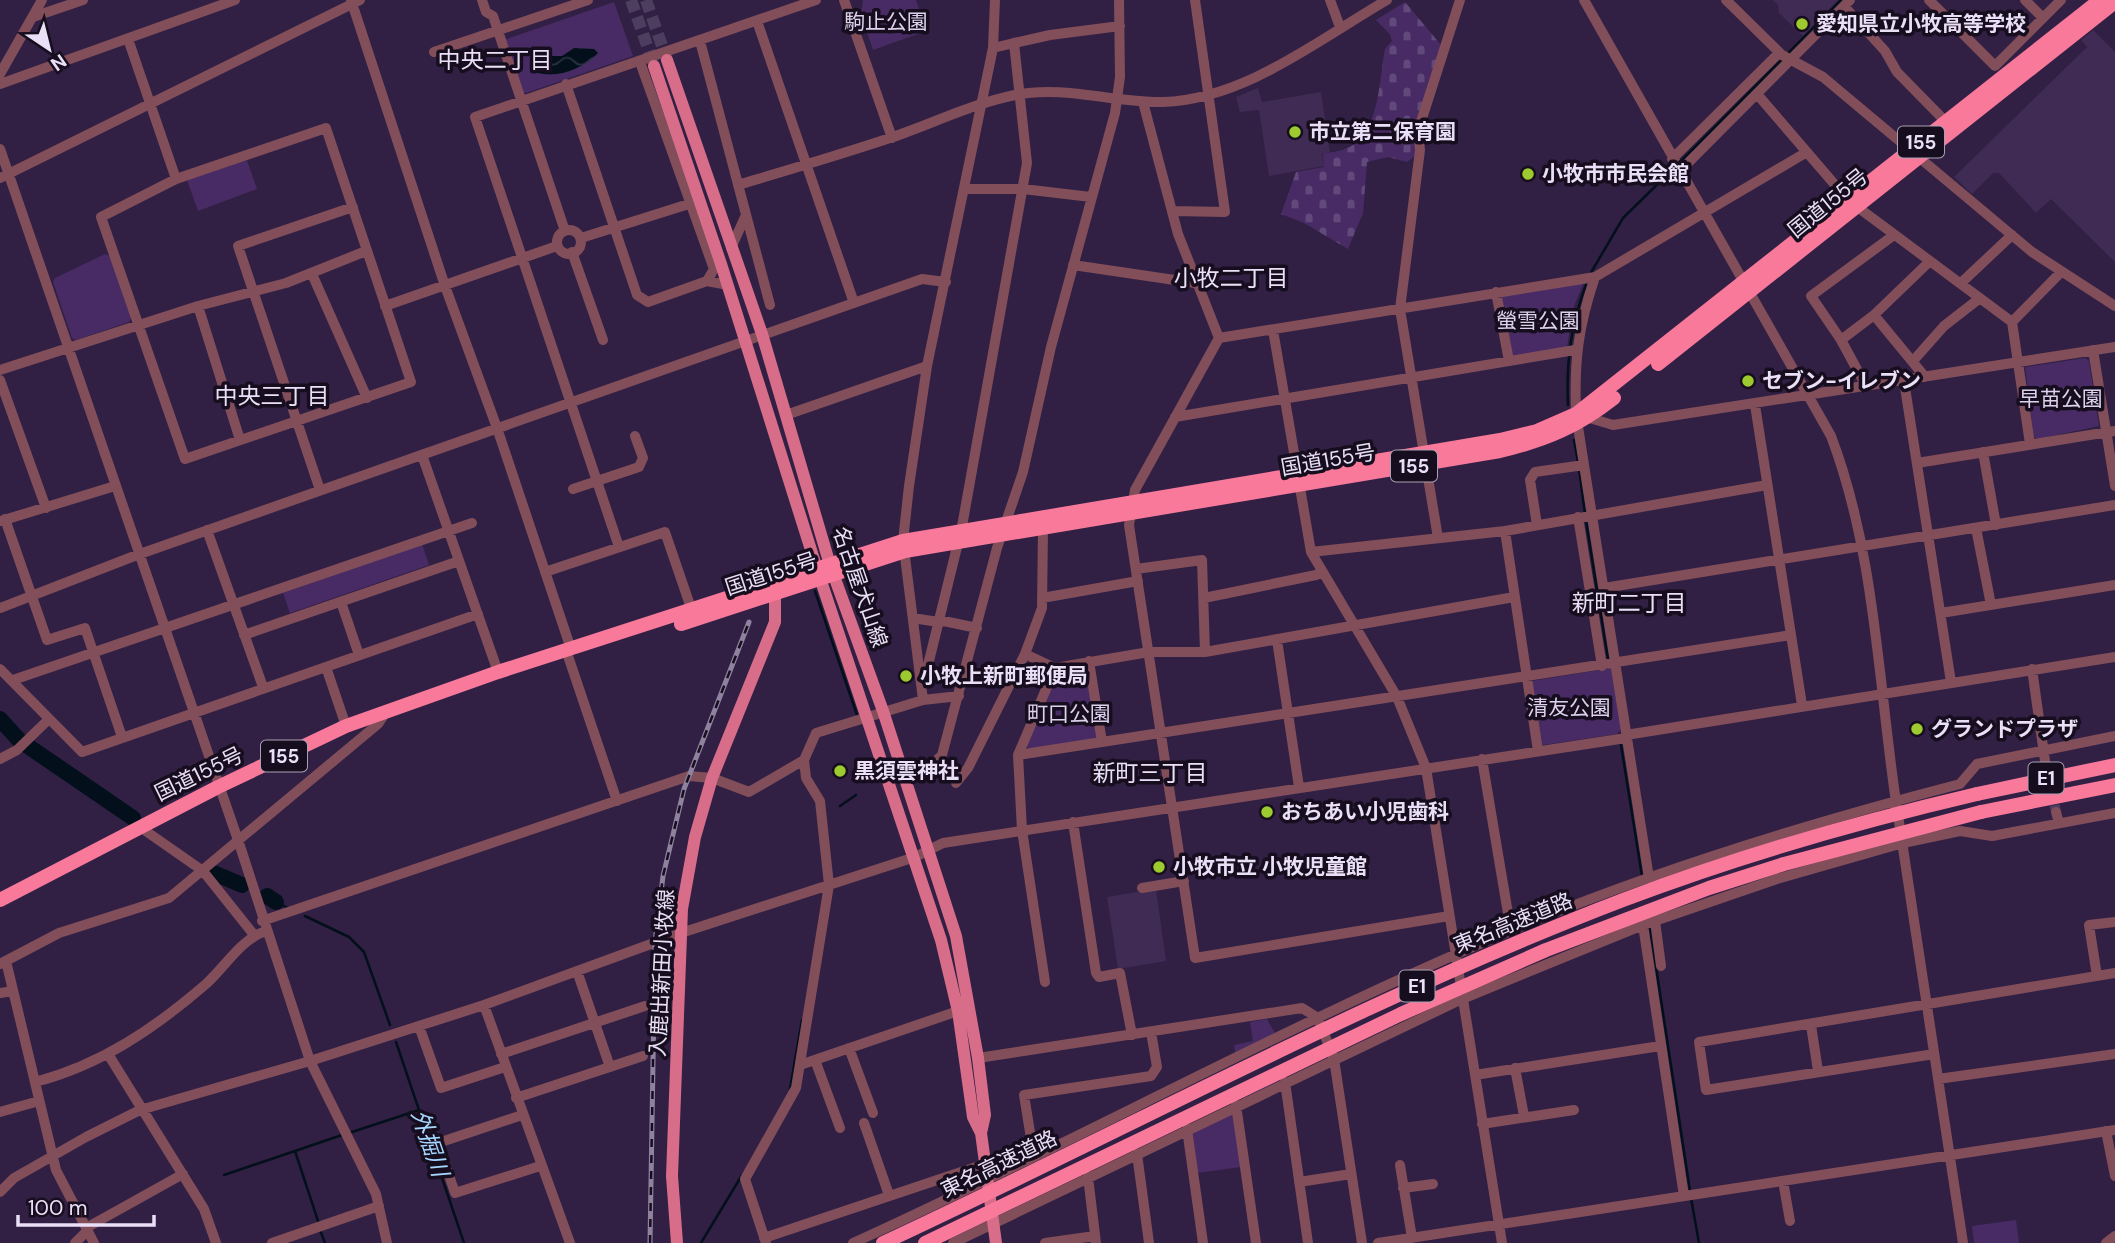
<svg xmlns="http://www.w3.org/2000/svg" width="2115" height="1243" font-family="'DM Sans','Noto Sans JP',sans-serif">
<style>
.built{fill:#3f2b54}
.cemetery{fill:url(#cemetery-stones)}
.park{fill:#482b64}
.water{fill:url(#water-waves)}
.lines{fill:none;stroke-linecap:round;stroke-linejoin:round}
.stream{stroke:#03101c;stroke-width:2.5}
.river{stroke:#03101c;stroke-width:16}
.minor-tunnel{stroke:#4d3d5f;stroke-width:10;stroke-dasharray:10 5;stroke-linecap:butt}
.major-tunnel{stroke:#4d3d5f;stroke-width:12;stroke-dasharray:12 6;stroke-linecap:butt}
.minor{stroke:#814e5a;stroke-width:10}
.major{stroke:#d76d89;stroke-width:12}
.highway{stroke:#f9799b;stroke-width:14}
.rail-casing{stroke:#8f829f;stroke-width:5}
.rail{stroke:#160e1e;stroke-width:2.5;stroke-dasharray:8;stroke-linecap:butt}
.highway-bridge{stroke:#f9799b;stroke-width:14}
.poi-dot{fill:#9dca2f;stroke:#160e1e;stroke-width:2.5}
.labels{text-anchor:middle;stroke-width:7;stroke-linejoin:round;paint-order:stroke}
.shield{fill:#160e1e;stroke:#aaa0b5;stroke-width:2}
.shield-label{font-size:19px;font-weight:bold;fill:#e9dff6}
.park-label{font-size:21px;fill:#ddd2ec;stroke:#160e1e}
.poi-label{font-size:21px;font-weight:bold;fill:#e9dff6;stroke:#160e1e;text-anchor:start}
.street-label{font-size:21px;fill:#e9dff6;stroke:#160e1e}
.neighbourhood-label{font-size:23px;fill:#e9dff6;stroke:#160e1e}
.water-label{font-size:23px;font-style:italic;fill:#a6d5fe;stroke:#160e1e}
</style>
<defs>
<pattern id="cemetery-stones" width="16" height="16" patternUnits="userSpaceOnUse" patternTransform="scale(1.75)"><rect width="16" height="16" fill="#482b64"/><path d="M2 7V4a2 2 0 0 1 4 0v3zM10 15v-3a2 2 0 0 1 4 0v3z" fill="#62497b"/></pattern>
<pattern id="water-waves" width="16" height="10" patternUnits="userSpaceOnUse" patternTransform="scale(1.75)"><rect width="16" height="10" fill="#03101c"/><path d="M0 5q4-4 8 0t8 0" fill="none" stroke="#28323e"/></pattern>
</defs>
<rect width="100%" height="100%" fill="#312044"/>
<path class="built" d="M 1773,0 L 1838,0 L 1803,36 L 1779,13 L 1778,5 Z
M 2093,30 L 2115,52 L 2115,262 L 2051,199 L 2036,213 L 1999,173 L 1993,173 L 1972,194 L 1954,177 L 2087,47 L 2081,40 Z
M 1258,88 L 1262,102 L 1321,92 L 1330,152 L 1322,154 L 1324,166 L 1269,176 L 1259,110 L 1240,112 L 1236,97 Z
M 1156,889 L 1166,961 L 1118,969 L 1107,897 Z"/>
<path class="cemetery" d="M 1405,2 L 1441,45 L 1417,154 L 1407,162 L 1388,157 L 1367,162 L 1363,213 L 1348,249 L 1304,223 L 1281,214 L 1296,172 L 1324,167 L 1323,154 C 1330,152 1338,152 1345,149 C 1380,137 1379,79 1385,49 L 1392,41 L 1390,34 L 1376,20 Z"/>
<path class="park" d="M 863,0 L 916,0 L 926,31 L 873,50 L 861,15 Z
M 614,2 L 633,56 L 526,93 L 522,92 L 504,40 Z
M 246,158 L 257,189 L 198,211 L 187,180 Z
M 105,254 L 110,256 L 131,318 L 129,322 L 76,340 L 72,338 L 53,282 L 55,278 Z
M 1584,282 L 1574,306 L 1567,347 L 1513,356 L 1510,353 L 1501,299 L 1503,295 Z
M 2085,358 L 2089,361 L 2099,426 L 2038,439 L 2034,437 L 2025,367 Z
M 422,544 L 429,565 L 290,613 L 283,593 Z
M 1084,666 L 1088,668 L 1098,735 L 1096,739 L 1029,749 L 1026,745 L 1058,672 Z
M 1612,668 L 1622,728 L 1617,734 L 1543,745 L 1539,743 L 1532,681 Z
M 1267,1019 L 1276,1035 L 1236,1056 L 1234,1045 L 1253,1041 L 1250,1022 Z
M 1233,1113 L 1241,1167 L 1197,1173 L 1191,1134 Z
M 2016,1220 L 2019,1243 L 1974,1243 L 1972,1226 Z"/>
<path class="water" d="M 574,48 L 594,49 L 598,53 C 582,70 556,79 534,72 L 550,56 L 562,56 Z"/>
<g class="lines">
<path class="stream" d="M 1680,162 L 1841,0
M 1589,276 L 1623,218 L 1675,167
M 1568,405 C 1566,361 1571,323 1587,282
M 1574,440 L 1578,462
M 1579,469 L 1585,514
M 1586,521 L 1608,659
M 815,591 L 857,715
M 1621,745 L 1642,876
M 840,806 L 856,795
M 276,902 L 288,908
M 305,916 L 349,937 L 364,952 L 390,1025
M 1650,927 L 1690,1191
M 396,1042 L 464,1243
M 790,1089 L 802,1020
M 352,1132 L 419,1110
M 224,1175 L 295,1151
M 1691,1198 L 1699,1243
M 319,1224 L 295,1151 L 342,1135
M 320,1230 L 325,1243
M 701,1243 L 742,1175"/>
<path class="river" d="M 0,719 L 19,740 L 133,818
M 209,871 L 242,885
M 267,896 L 276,902"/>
<path class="minor-tunnel" d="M 2045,761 L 2056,812"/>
<path class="major-tunnel" d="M 631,0 L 654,65
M 646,0 L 667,60"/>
<path class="minor" d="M 351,0 L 445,286 L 497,428 L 571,649
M 482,0 L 486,12 L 493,16 L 565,231
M 844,0 L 892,138
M 1330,0 L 1340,27
M 1584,0 L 1831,436 C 1875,552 1878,680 1896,802 C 1917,949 1940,1096 1963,1243
M 1726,0 L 1782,55 L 1823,77 L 2032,252 L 2115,306
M 1929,0 L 1995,66 L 2043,18 L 2025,0
M 1844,6 L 1885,51 L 1897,72 L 1946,122
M 33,17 L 83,0
M 2043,18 L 2061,0
M 757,21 L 854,303
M 128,39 L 176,179
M 700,41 L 770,305
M 993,48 L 1014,43
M 434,52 L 588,0
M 640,62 L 714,269 L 707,281
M 0,74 L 42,0
M 0,84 L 235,0
M 566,84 L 637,295 L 648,302 L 707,281 L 728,285
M 1757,94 L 1848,200 L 2012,322 L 2030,444
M 1143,102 L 1178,234 L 1219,338
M 326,128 L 411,382 L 185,459 L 101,217 L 176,179 Z
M 0,149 L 239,843 L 310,1061 L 376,1194 L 387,1243
M 1672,159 L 1779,53
M 1679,172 L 1850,0
M 0,178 L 360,0
M 738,185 C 788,170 839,155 890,138 C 932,124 971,104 1015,95 C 1064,85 1114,103 1163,102 C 1245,99 1318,40 1387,0
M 966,189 L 1023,189 L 1091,197
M 1172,211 L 1225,212 L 1195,0
M557 242a12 12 0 1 1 24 0a12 12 0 1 1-24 0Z
M 581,238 L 692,203
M 731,248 L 745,217
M 572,252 L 603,340
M 1073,265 L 1195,283
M 312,274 L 367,398
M 1595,277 C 1578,327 1574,362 1576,414 L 1649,878
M 1961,283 L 2012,235
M 1496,292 L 1509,361
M 198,306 L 240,440
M 385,306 L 557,246
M 1874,315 L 1925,377
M 2012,322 L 2061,272
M 1273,330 L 1311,552 L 1397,697 L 1426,768 L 1502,1243
M 1841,340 L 1874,315 L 1930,261
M 2093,350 L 2115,486
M 1913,361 L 1944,326 L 1980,298
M 0,370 L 198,306 L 286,283 L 366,251
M 0,380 L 46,508
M 1904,381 L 1951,682
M 1866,386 L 1841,340 L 1811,296 L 1894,235
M 1755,405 L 1802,705
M 786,415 L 927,366
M 1583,416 L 1613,425 L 2115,347
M 1175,417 L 1575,350
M 1983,452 L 1996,525
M 422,455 L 498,672
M 1917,463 L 2115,431
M 573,489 L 639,467 L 643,458 L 635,436
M 320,490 L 238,246 L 353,207
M 1578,517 L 1602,666
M 5,519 L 47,640 L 85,628 L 122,737
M 1,521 L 115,486
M 1537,525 L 1530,480 L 1535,472 L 1584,465
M 1976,528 L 1991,605
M 1043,529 L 1042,608 L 1025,654 L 1055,668
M 207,530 L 263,687
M 1505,531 L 1538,751
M 961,532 L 1027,163 L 1014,43 L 1050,35 L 1120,26
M 1438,538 L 1400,309 L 1420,150 L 1418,131 L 1460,0
M 619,547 L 475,117 L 816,0
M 1311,552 L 1505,531 L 1767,485
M 1136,569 L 1202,560 L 1205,652
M 545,572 L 665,532 L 692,611
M 1604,588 L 2115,505
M 1042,598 L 1138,581
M 1204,598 L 1316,575 L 1322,571
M 341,602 L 359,655
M 0,608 L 137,555 L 922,279 L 946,282
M 1941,613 L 2115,585
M 913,618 L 938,622
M 939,620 L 977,628
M 244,635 L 459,561
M 1277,640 L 1299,787
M 566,650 L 617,801
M 1089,661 L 1102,742
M 326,667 L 346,726
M 0,669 L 82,752 L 478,614
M 2032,669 L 2045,761
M 920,676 L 928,665 L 958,543
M 13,680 L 472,523
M 923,700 L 903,541 L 909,486 L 927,366 L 993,48 L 995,0
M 1626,735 L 2115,657
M 1018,755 L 1791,635
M 0,759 L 17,750 L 49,719
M 1482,759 L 1511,931
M 904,777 L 930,767 L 942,755 L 997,548 L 1023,472 L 1051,347 L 1115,113 L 1120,77 L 1119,0
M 956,783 L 968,768 L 1025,654
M 2056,812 L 2059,823
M 1073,822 L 1096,973 L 1099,977 L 1120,973 L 1132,1035
M 140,827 L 203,871 L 254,935
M 1142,888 L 1184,881
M 1449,916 L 1195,958 L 1129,525 L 1135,490 L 1219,338 L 1595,277 L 1807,152
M 262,921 L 689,776 L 712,778 L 749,792 L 804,760 L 816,733 L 923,700 L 959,696
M 1655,921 L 1661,966
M 1643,925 L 1684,1196
M 6,961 L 56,1170 L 94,1243
M 0,964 L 59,933 L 169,898 L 378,724 L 386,712
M 577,971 L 610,1067
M 2097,976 L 2089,925 L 2115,922
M 1045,982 L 1022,830 L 1018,755 L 1055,668 L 1149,652 L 1205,652 L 1514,597
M 0,993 L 13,991
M 484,1005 L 570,1243
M 1811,1025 L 1818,1071
M 419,1026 L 441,1088 L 505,1067
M 849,1048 L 873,1113
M 108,1054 L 204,1209 L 216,1243
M 501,1054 L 645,1006
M 1934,1054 L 1706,1090 L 1699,1042 L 2115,973
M 978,1058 L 1302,1008 L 1318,1018 L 1334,1059 L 1362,1243
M 815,1060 L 840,1128
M 800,1065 L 958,1011
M 1515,1068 L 1524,1116
M 1475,1075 L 1660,1046
M 1938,1079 L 2115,1054
M 35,1082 C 101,1065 155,1028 206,984 C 225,967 241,939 266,931
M 1285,1082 L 1308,1243
M 516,1098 L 643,1056
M 1236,1105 L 1256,1243
M 0,1112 L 39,1101
M 522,1115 L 438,1143 L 455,1193 L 540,1166
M 864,1123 L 889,1195
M 1482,1124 L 1574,1110
M 1187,1129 L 1203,1243
M 2106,1131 L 2115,1176
M 1137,1154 L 1149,1243
M 1034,1157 L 1024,1095 L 1151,1076 L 1157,1067 L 1151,1032
M 1400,1165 L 1412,1238
M 1088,1177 L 1096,1243
M 1783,1181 L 1790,1221
M 1299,1182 L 1351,1174
M 1403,1188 L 1433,1184
M 0,1192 L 14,1178 L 86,1137 L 140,1110 L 310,1061 L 484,1005 L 681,933 L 915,857 L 943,843 L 1626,738
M 86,1228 L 183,1174
M 764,1238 L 985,1164
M 75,1243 L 88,1230
M 272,1243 L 379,1206
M 766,1243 L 745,1179 L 796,1088 L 829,885 L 820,801 L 806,778 L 804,760
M 853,1243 C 1080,1140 1299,1018 1529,923 C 1669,866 1813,822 1960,784 L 1977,764 L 2115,736
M 953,1243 L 1462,999 L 1643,925 L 1777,879 L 1903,843 L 1960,831 L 1992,836 L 2115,813
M 1045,1243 L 1095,1236
M 1378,1243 L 2115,1130
M 2106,1243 L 2115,1236"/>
<path class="major" d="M 667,60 L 762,334 L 830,565 L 883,711 L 956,936 L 978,1058 L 985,1115 L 981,1133
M 654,66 L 721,264 L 817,569 L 941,940 L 958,1011 L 973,1117 L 981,1133 L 996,1243
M 677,1243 L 672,1176 L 682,909 L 695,837 L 712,778 L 775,622 L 775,595"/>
<path class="highway" d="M 1658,364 L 2115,2
M 681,624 L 905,551 L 1500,451 C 1546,440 1577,427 1614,398
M 1977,794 L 2115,765
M 1981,812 L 2115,785
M 0,900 L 218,787 L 346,726 L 498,672 L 903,541 L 1500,440 L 1537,431 L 1576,414 L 2100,0"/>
<defs>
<path id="rail" d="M 650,1243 L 655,942 L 663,876 L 684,789 L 749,622"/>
</defs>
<use href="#rail" class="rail-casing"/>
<use href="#rail" class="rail"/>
<path class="highway-bridge" d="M 883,1243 C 1130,1128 1369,997 1623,900 C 1739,856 1857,822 1977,794
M 925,1243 L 1401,1014 L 1546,950 L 1709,888 L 1784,864 L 1981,812"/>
</g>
<g class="poi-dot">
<circle cx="1802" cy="24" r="7"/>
<circle cx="1295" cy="132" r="7"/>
<circle cx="1528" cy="174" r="7"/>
<circle cx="1748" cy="381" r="7"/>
<circle cx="906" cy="676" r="7"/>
<circle cx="1917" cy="729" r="7"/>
<circle cx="840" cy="771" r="7"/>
<circle cx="1267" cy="812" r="7"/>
<circle cx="1159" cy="867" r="7"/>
</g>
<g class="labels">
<g class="shield">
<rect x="1898" y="126.5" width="46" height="31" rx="5"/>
<rect x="1391" y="450.5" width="46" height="31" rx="5"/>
<rect x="261" y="740.5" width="46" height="31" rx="5"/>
<rect x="2028.5" y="762.5" width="35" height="31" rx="5"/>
<rect x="1399.5" y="970.5" width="35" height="31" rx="5"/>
</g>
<g class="shield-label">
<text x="1921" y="149">155</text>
<text x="1414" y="473">155</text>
<text x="284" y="763">155</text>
<text x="2046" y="785">E1</text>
<text x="1417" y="993">E1</text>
</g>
<g class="park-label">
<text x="886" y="29">駒止公園</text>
<text x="1538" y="328">螢雪公園</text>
<text x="2061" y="406">早苗公園</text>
<text x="1569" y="715">清友公園</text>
<text x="1069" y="721">町口公園</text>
</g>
<g class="poi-label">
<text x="1816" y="31">愛知県立小牧高等学校</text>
<text x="1309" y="139">市立第二保育園</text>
<text x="1542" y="181">小牧市市民会館</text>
<text x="1762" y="388">セブン-イレブン</text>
<text x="920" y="683">小牧上新町郵便局</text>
<text x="1931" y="736">グランドプラザ</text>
<text x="854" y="778">黒須雲神社</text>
<text x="1281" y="819">おちあい小児歯科</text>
<text x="1173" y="874">小牧市立 小牧児童館</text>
</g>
<g class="street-label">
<text transform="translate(1828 203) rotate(-39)" y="7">国道155号</text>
<text transform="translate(1328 460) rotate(-10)" y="7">国道155号</text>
<text transform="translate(771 574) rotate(-18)" y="7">国道155号</text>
<text transform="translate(860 587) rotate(71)" y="7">名古屋犬山線</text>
<text transform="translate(199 774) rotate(-26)" y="7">国道155号</text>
<text transform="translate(1513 923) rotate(-22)" y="7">東名高速道路</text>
<text transform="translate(662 973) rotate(-87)" y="7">入鹿出新田小牧線</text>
<text transform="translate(999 1164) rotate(-26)" y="7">東名高速道路</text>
</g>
<g class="neighbourhood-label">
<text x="495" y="68">中央二丁目</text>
<text x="1231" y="286">小牧二丁目</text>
<text x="272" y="404">中央三丁目</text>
<text x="1629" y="611">新町二丁目</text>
<text x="1150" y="781">新町三丁目</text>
</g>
<g class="water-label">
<text transform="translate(430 1143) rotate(71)" y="8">外掘川</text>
</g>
</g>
<g transform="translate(49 49) rotate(145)" stroke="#160e1e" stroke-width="5" paint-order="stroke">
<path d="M0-5L12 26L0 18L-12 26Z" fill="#e9dff6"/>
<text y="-10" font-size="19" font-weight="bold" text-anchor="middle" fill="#e9dff6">N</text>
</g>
<path d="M18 1215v10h136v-10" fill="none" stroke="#e9dff6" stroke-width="3.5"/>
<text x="28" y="1215" font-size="21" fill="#e9dff6" stroke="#160e1e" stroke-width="5" paint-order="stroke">100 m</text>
</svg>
